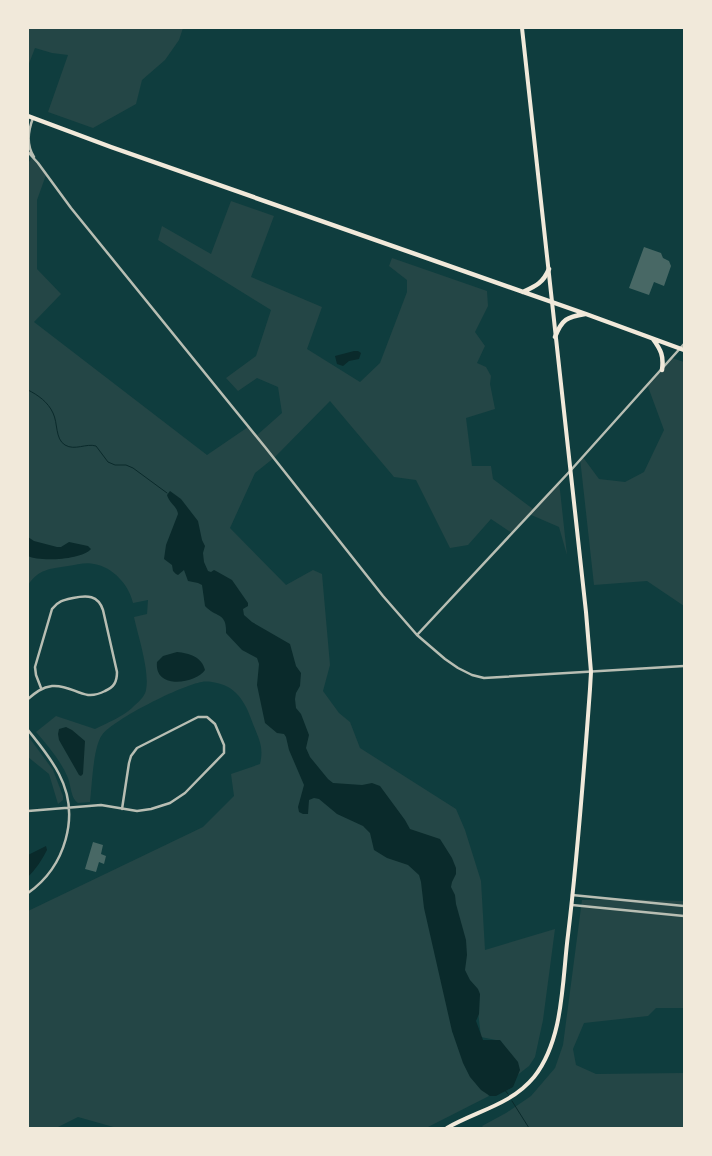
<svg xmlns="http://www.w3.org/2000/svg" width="712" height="1156" font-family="Karla,sans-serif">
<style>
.green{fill:#244646}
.water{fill:#0a2a2b}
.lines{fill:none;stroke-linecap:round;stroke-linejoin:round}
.stream{stroke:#0a2a2b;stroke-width:1}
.building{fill:#486865}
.minor{stroke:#b8beb3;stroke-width:2.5}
.secondary{stroke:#f1e9da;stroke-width:4}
.primary{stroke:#f1e9da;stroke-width:4.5}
</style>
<rect width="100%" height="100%" fill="#0f3d3e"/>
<path class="green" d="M 28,28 L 183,28 L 179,40 L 165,60 L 142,80 L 136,104 L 93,128 L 48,112 L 68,55 L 52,53 L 35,48 L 28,66 Z
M 32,158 L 46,175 L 37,200 L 37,269 L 61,294 L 34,322 L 207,455 L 248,427 L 256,436 L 282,413 L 278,387 L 257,378 L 238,391 L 226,378 L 256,356 L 271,310 L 158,240 L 162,226 L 211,254 L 231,201 L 274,216 L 251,277 L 322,307 L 307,349 L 360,382 L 380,363 L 407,292 L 407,280 L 389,266 L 392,258 L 487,291 L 488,306 L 475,332 L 485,346 L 477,363 L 486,367 L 491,376 L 490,384 L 495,409 L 466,418 L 472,466 L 491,466 L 493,479 L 533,509 L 559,481 L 567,555 L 559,527 L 529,514 L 512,533 L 491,519 L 468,545 L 450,548 L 416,480 L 394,477 L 330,401 L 275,457 L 255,473 L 230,528 L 286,585 L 313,570 L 322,574 L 330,665 L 323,691 L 339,713 L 350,722 L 360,748 L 456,809 L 465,830 L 481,881 L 485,950 L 555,929 L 543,1020 L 535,1057 L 529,1066 L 515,1077 L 501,1041 L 481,1037 L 475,986 L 452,1031 L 489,1096 L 426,1128 L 117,1128 L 78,1117 L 56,1128 L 28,1128 L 28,911 L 203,827 L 234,796 L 231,774 L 260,764 C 264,747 259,739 253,724 C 247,706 238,687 217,683 C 213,682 206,681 202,682 C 182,685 114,719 102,735 C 93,747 92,786 90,802 L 78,803 C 71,799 71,786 68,778 C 61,761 48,746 36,732 L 56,716 L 95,729 C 107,723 122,717 132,708 C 137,703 145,697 146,690 C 150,671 138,636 134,617 L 147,614 L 148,600 L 133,603 C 129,585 113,567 94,564 C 86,562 76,565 68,566 C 49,569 39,569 28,585 L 28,163 Z
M 672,358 L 684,362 L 684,606 L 647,581 L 594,585 L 580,458 L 582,456 L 599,479 L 625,482 L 644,472 L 664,430 L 647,384 Z
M 28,736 L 53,770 L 63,796 L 63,800 L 58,804 L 49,774 L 28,757 Z
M 616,899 L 684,901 L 684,1008 L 656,1008 L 648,1016 L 584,1023 L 573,1049 L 576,1065 L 596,1074 L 684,1073 L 684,1128 L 484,1128 L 482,1126 L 506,1113 L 531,1096 L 555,1068 L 563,1045 L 582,900 Z"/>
<path class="water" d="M 354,351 L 358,351 L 361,353 L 359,359 L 349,361 L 343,366 L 337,364 L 335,356 Z
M 170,491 L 181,499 L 198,521 L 202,540 L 205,546 L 203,553 L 204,562 L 208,571 L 211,572 L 214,570 L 216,571 L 232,580 L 248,603 L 248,606 L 243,609 L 244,615 L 252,622 L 290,644 L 296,666 L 301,673 L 300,686 L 296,693 L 295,699 L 296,708 L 301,714 L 309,735 L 306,748 L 310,757 L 328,779 L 333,783 L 362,785 L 372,783 L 380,786 L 405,820 L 410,829 L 440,839 L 452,858 L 456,868 L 456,874 L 452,882 L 451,887 L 455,895 L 456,904 L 466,940 L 467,955 L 465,970 L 470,980 L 478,989 L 480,994 L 479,1014 L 476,1021 L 483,1040 L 500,1040 L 518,1062 L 520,1070 L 513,1087 L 496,1096 L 490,1096 L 481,1090 L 470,1077 L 463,1063 L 452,1031 L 424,908 L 421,882 L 419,875 L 408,865 L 387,858 L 374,850 L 370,833 L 363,826 L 337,814 L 319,799 L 314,798 L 309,800 L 308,814 L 303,814 L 299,812 L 298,807 L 304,785 L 289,750 L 286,737 L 284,734 L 277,733 L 265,723 L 257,685 L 259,664 L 257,658 L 242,650 L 226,633 C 227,612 216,618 205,606 L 202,585 L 198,583 L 188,581 L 184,570 L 178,575 L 176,574 L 173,571 L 172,565 L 164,559 L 166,545 L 178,514 C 177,506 169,503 167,495 Z
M 28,537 L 34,541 L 57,547 L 61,547 L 69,542 L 88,546 L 91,549 C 82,560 39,562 28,556 Z
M 177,652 C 189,653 202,657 205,670 C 197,683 154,691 157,662 L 163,656 Z
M 66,727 L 72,730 L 85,741 L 83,774 L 81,776 L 79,775 L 59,740 L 58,734 L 59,729 Z
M 46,846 L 47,850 C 42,860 36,869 28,877 L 28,855 Z"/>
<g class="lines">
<path class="stream" d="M 28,390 C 38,395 48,402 53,413 C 58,423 55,439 65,445 C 75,451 86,443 96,446 L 108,462 L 115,465 L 126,465 L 133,468 L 167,493
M 504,1089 L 508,1094
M 512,1101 L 529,1128"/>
</g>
<path class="building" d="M 644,247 L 661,253 L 663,258 L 669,261 L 671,266 L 664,286 L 654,282 L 649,295 L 629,288 Z
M 93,842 L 103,845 L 101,854 L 106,856 L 104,864 L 99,862 L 96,872 L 85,869 Z"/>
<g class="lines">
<path class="minor" d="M 33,118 C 28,131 26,145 34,157
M 28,152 L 38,163 L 71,208 L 265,447 L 383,596 L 417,635 L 445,659 L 458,668 L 472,675 L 484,678 L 684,666
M 417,635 L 571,470 L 684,344
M 28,699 C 35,693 42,687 52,686 C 74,684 82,703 105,691 C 114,687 117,682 117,672 L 103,610 C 98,595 87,595 73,598 C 64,600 58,601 52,609 L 35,667 L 36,675 L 41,688
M 28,730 C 39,744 51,758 59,774 C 81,816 65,867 28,893
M 28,811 L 101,805 L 137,811 L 151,809 L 170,803 L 185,793 L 224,753 L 224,745 L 215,724 L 207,717 L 198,717 L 137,748 L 131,756 L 129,763 L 122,809
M 572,895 L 684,906
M 572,905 L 684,916"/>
<path class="secondary" d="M 447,1128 C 476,1111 511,1105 534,1077 C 564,1039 562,981 568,935 C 578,853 584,771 590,689 L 591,672 L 586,612 L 522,28"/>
<path class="primary" d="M 28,116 L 111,147 L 586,314 L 684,350
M 523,292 C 536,286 543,283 549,269
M 555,337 C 562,319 567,317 585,314
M 653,339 C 661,350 664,356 662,370"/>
</g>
<rect width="712" height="1156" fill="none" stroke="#f1e9da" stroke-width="58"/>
</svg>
